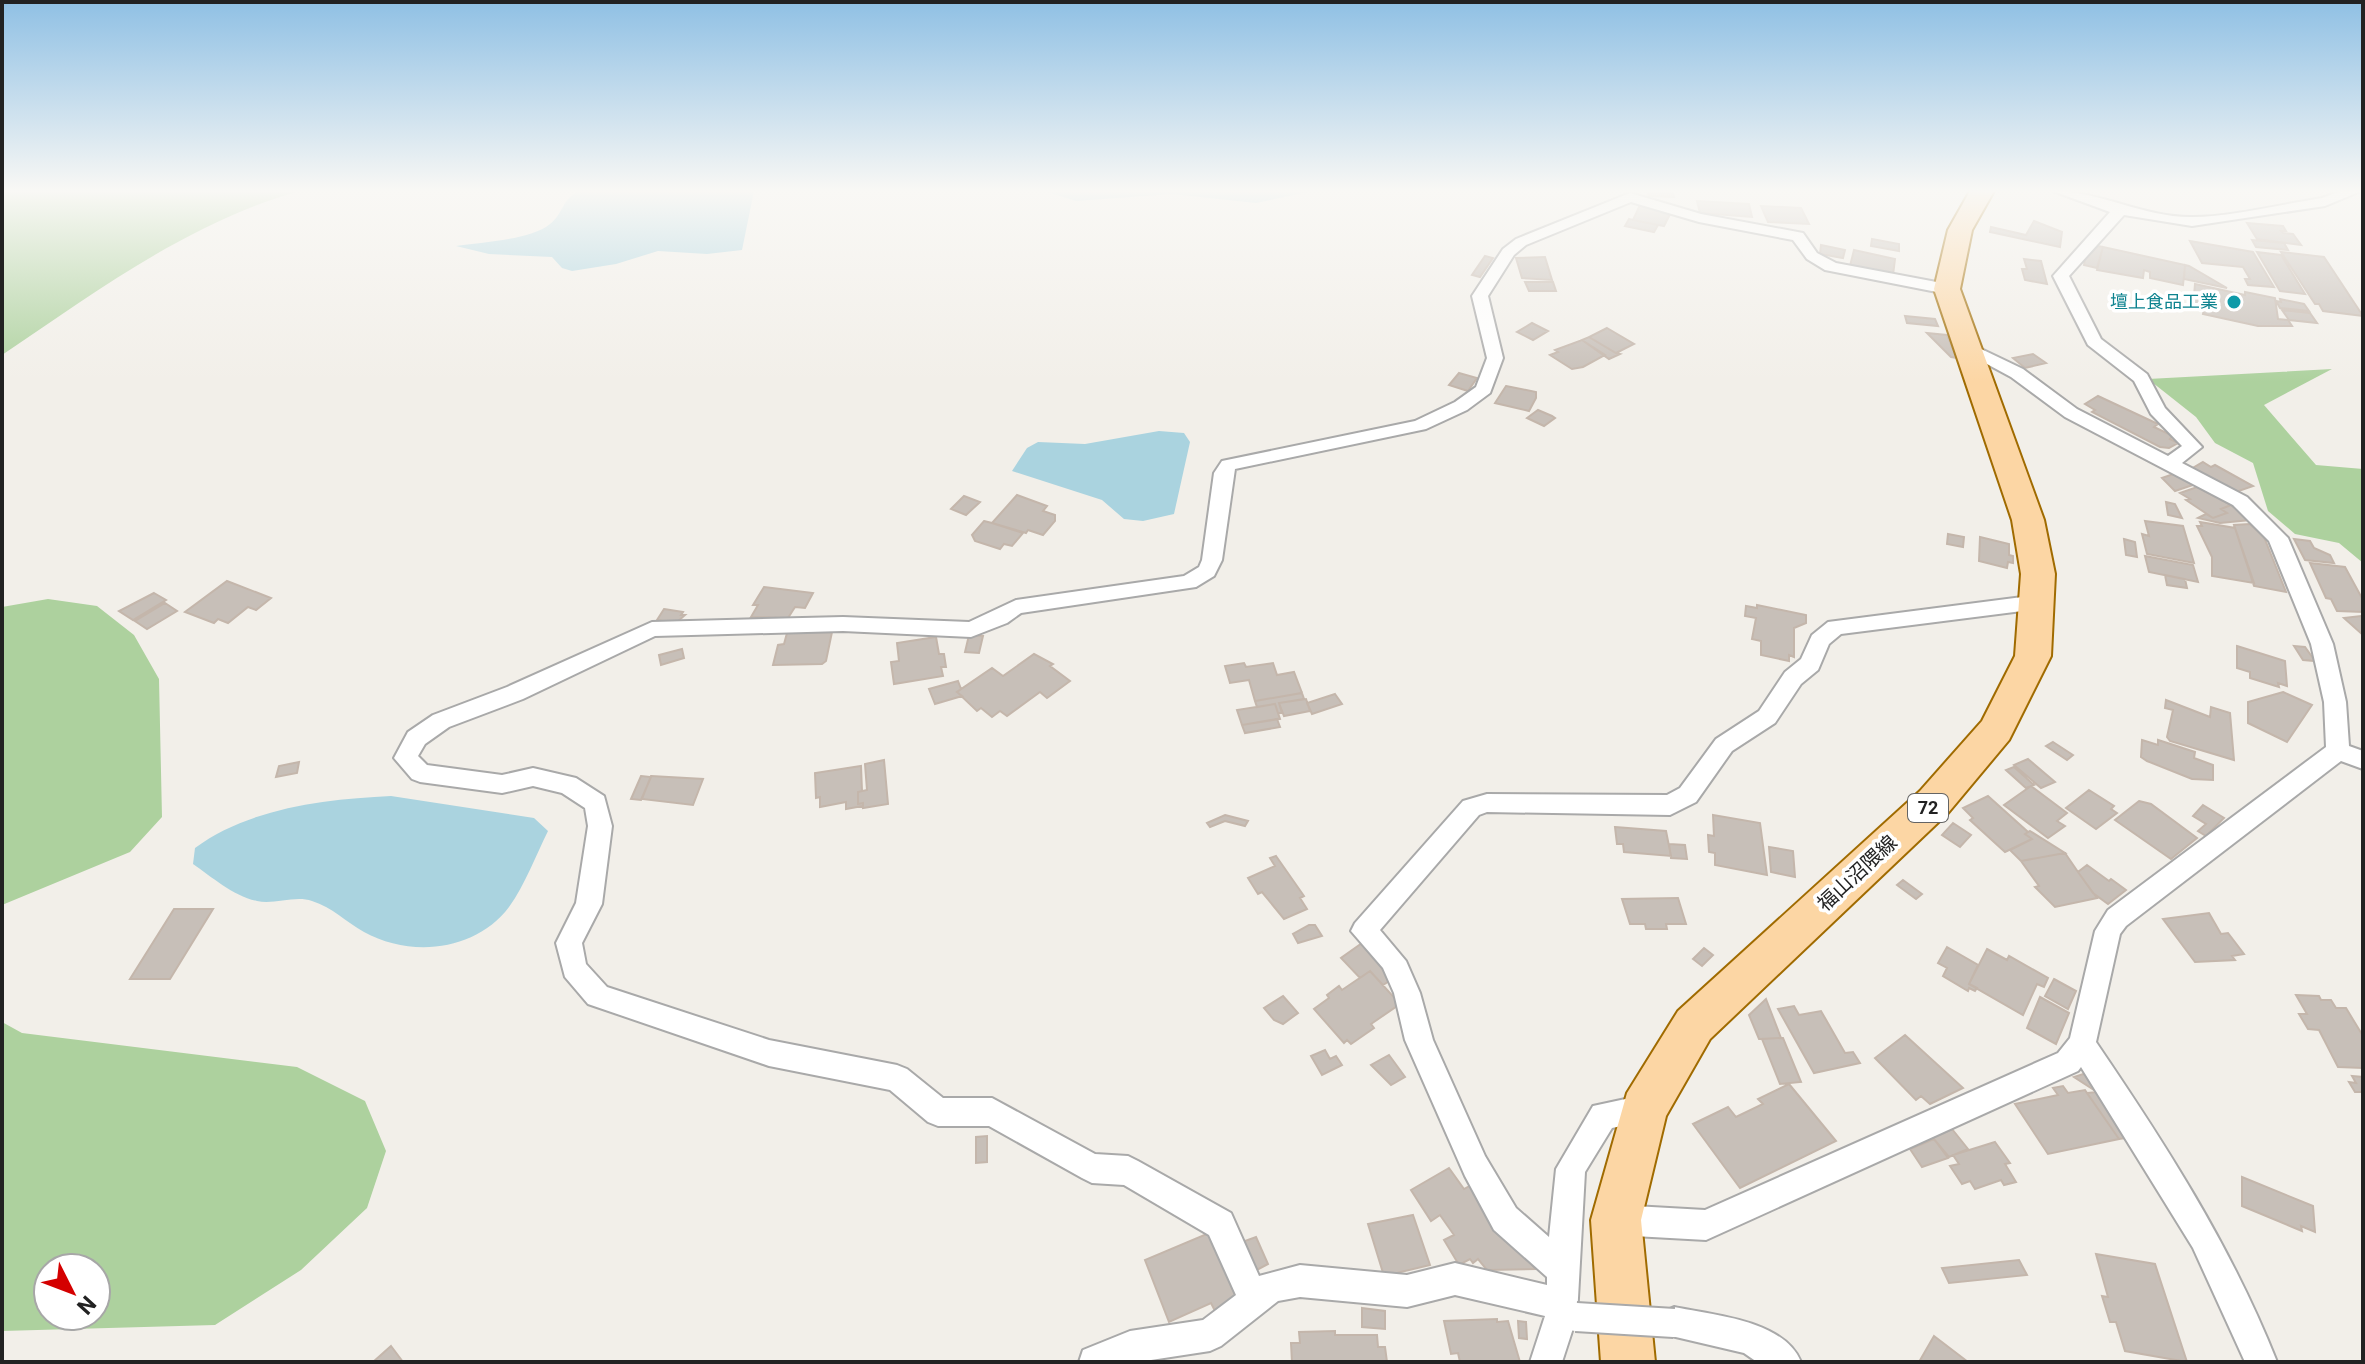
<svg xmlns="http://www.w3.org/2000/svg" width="2365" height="1364" font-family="Roboto,'Noto Sans JP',sans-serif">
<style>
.forest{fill:#add19e;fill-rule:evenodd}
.water{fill:#aad3df}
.building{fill:#c7bfb8;stroke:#c4b6ab;stroke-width:2}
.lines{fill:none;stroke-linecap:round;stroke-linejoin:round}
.street-casing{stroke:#a9a9a9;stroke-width:4}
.primary-casing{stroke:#a06b00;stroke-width:4}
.street{fill:#fff;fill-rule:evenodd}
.primary{fill:#fcd6a4;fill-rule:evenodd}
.street-bridge-casing{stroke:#a9a9a9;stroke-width:32;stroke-linecap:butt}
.street-bridge{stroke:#fff;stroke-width:28}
.culture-dot{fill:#0f9aa8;stroke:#fff;stroke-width:3}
.labels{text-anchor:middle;stroke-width:7;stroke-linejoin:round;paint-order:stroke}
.far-culture-label{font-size:18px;fill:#0d838f;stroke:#fff;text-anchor:end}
.shield{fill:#fff;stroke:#646464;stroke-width:2}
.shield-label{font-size:18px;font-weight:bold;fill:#222}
.street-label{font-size:20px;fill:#222;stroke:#fff}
</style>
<rect width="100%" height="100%" fill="#f2efe9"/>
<path class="forest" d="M 2,191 L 299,191 C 188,223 97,291 2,355 Z
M 2332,369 L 2264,405 L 2316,465 L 2363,469 L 2363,563 L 2339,543 L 2295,534 L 2268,511 L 2253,463 L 2215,443 L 2196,417 L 2148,379 Z
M 48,599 L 97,606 L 134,635 L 159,679 L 162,817 L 130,852 L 2,905 L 2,607 Z
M 2,1022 L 22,1033 L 297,1067 L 365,1101 L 386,1151 L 367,1208 L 301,1270 L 215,1325 L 2,1331 ZM 48,1268 L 96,1268 L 96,1316 L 48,1316 Z"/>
<path class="water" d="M 579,191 L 754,191 L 742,250 L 707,254 L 658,251 L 616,264 L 572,271 L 562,268 L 552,257 L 489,254 L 456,246 C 482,242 531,240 550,224 C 564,213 561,200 579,191 Z
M 1044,191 L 1313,191 L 1256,203 L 1172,194 L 1076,201 Z
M 1159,431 L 1184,433 L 1190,442 L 1174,514 L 1143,521 L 1124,519 L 1102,500 L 1012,471 L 1027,448 L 1038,442 L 1085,444 Z
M 391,796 L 534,818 L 548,831 C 536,855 525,885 509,907 C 476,951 411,958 364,932 C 346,922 332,907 312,901 C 295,895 274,905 257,901 C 233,896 212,877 193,864 L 195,848 C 249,808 326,799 391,796 Z"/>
<path class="building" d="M 1647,191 L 1672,191 L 1674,197 L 1649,196 Z
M 1697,201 L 1749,204 L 1752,217 L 1700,213 Z
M 1640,205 L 1670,214 L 1664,226 L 1633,220 Z
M 1761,206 L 1801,208 L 1809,224 L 1768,222 Z
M 1629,219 L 1633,220 L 1658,225 L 1654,232 L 1625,226 Z
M 2034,221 L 2062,232 L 2060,247 L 1990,232 L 1991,227 L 2026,235 Z
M 2247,223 L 2283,226 L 2286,231 L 2281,231 L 2283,233 L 2293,234 L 2301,245 L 2257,239 Z
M 1872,239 L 1899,244 L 1899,251 L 1871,246 Z
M 2252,240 L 2284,243 L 2288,250 L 2256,247 Z
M 2190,241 L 2253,252 L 2274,287 L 2248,285 L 2245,279 L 2250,279 L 2243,267 L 2202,263 Z
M 1821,245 L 1845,250 L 1843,258 L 1820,254 Z
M 2098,246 L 2103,247 L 2097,268 L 2084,265 L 2085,259 Z
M 2103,247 L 2185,265 L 2183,285 L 2150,278 L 2150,272 L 2144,270 L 2143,278 L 2097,270 Z
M 1854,250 L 1895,259 L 1893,275 L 1850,266 Z
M 2257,252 L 2281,255 L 2305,294 L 2280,291 Z
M 2281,252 L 2324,257 L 2363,316 L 2323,311 L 2319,304 L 2315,304 Z
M 1485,256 L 1493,258 L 1480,277 L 1472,275 Z
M 1545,257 L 1552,280 L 1522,278 L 1516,258 Z
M 2024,259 L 2041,261 L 2047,284 L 2025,280 L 2022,269 L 2027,269 Z
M 2185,265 L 2189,266 L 2227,288 L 2184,279 Z
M 1525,282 L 1553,282 L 1556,291 L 1529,291 Z
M 2195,284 L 2245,295 L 2245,292 L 2275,298 L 2278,319 L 2288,320 L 2292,326 L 2258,326 L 2203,314 L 2204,310 L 2193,308 Z
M 2280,299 L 2304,304 L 2309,311 L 2280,308 L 2276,301 L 2281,302 Z
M 2282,310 L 2310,313 L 2317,323 L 2289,320 Z
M 1905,316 L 1935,319 L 1938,326 L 1907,323 Z
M 1532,323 L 1548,331 L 1533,340 L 1517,332 Z
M 1607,328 L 1634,344 L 1616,353 L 1589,337 Z
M 1927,333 L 1947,335 L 1957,358 L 1951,357 Z
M 1589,337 L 1616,353 L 1620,354 L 1609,359 L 1582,340 Z
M 1582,340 L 1605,355 L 1583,367 L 1572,369 L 1550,355 L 1558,352 L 1555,350 Z
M 2033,354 L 2046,363 L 2025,368 L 2013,358 Z
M 1459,373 L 1477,378 L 1468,391 L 1449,385 Z
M 1506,386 L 1536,392 L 1536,398 L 1529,411 L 1495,403 Z
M 2098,396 L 2158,424 L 2154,427 L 2173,436 L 2170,439 L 2178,443 L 2169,448 L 2160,447 L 2092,412 L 2095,410 L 2085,404 Z
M 1538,410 L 1552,416 L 1555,418 L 1544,426 L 1527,418 Z
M 2203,462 L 2211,467 L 2215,465 L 2253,486 L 2233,493 L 2191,469 Z
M 2176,473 L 2193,485 L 2175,491 L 2162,478 Z
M 2197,487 L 2231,505 L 2221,509 L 2227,513 L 2213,518 L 2186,500 L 2190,499 L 2180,493 Z
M 1017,495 L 1047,506 L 1043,511 L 1055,515 L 1055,521 L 1043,535 L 1028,530 L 1026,533 L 992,523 Z
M 964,496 L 980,502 L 966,515 L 951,509 Z
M 2166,502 L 2175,504 L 2182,518 L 2168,515 Z
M 2231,505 L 2251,520 L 2220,523 L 2198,518 L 2206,514 L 2213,518 L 2227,513 L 2221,509 Z
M 984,521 L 992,523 L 1023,533 L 1012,546 L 1004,544 L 1000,549 L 975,541 L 972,535 Z
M 2145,521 L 2183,526 L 2194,563 L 2147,554 L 2142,534 L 2149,536 Z
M 2200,522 L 2235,528 L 2254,583 L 2212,576 L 2212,557 L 2197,526 L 2202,526 Z
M 2250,524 L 2264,537 L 2286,592 L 2254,586 L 2234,525 Z
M 1948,534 L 1964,537 L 1963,547 L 1947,544 Z
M 1980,537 L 2009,544 L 2009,555 L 2013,556 L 2013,563 L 2008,562 L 2007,568 L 1979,561 Z
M 2124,539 L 2135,542 L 2137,557 L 2126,555 Z
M 2294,539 L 2310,541 L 2314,548 L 2330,555 L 2334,563 L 2305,560 Z
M 2145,556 L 2193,565 L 2198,582 L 2149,572 Z
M 2310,563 L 2345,567 L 2363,600 L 2363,612 L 2337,611 L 2331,599 L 2326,598 Z
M 2165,575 L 2185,579 L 2187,588 L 2167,585 Z
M 227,581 L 271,598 L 256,610 L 248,607 L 228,623 L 218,619 L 214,623 L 185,612 Z
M 764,587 L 813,593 L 805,608 L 795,607 L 788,618 L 751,617 L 758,605 L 753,605 Z
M 154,593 L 166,600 L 133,620 L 119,611 Z
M 165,603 L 177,611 L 147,629 L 135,621 Z
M 1757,605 L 1806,615 L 1806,623 L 1794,628 L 1794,657 L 1789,655 L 1789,661 L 1761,655 L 1761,641 L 1752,639 L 1756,618 L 1745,616 L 1746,606 L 1757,608 Z
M 664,609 L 683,612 L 681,615 L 685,615 L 676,623 L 657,620 Z
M 2361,616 L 2363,618 L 2363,635 L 2344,618 Z
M 832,632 L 826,661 L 822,664 L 773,665 L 778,645 L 784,644 L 787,633 Z
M 969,635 L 983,636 L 979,653 L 965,652 Z
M 936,637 L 939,654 L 944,654 L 946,667 L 941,667 L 943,676 L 894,684 L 891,662 L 899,661 L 897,643 Z
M 2237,646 L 2285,661 L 2287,686 L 2278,683 L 2279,687 L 2250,678 L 2250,672 L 2237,668 Z
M 2294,646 L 2305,647 L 2315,661 L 2303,660 Z
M 682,649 L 684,658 L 661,665 L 659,655 Z
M 1034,654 L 1053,664 L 1050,666 L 1070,681 L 1047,698 L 1040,692 L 1007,716 L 1000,711 L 992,717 L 981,708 L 977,711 L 957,692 L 992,668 L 1003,676 Z
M 1244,663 L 1246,667 L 1273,663 L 1277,675 L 1294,672 L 1302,693 L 1255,701 L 1249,680 L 1230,683 L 1225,666 Z
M 958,681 L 961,689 L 957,692 L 962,696 L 935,704 L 929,689 Z
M 2283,692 L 2312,705 L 2287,742 L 2248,723 L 2248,702 Z
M 1302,693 L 1304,699 L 1279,703 L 1282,713 L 1278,713 L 1275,704 L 1257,707 L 1255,701 Z
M 1335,694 L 1342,704 L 1312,714 L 1307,703 Z
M 1306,699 L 1310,711 L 1284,716 L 1279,703 Z
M 2166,700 L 2210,717 L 2211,707 L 2230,713 L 2234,760 L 2170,741 L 2167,737 L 2173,710 L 2165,708 Z
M 1275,704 L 1280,719 L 1242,725 L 1237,710 Z
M 1277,719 L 1280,727 L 1245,733 L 1242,725 Z
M 2142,740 L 2158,745 L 2158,740 L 2195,752 L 2194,758 L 2213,765 L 2213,780 L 2192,779 L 2147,761 L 2141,757 Z
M 2053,742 L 2073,755 L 2067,760 L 2046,746 Z
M 2028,759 L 2055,782 L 2041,788 L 2014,765 Z
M 884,760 L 888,804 L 863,808 L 863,803 L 858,804 L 858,792 L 867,790 L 865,764 Z
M 299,762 L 297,773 L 276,777 L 279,766 Z
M 861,766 L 862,791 L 858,792 L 858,804 L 863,803 L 863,806 L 846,809 L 846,802 L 820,807 L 820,797 L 816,798 L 815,773 Z
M 2014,767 L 2034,785 L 2026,788 L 2006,770 Z
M 641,776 L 651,777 L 641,800 L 631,799 Z
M 651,776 L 703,779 L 693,805 L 642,799 Z
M 2031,786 L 2067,813 L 2057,821 L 2065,826 L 2048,838 L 2004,805 Z
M 2089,790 L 2114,806 L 2111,809 L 2117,813 L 2096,829 L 2066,808 Z
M 1988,796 L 2028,832 L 2025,834 L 2032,839 L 2005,852 L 1970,820 L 1973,818 L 1963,808 Z
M 2139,801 L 2151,804 L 2197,838 L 2171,859 L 2115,820 Z
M 2203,805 L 2224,818 L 2206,836 L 2198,831 L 2206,824 L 2193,816 Z
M 1225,815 L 1248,821 L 1245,826 L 1225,821 L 1210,827 L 1207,823 Z
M 1713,815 L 1760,823 L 1767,875 L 1715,865 L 1715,853 L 1709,852 L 1708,835 L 1714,836 Z
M 1953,823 L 1971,835 L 1960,847 L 1942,835 Z
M 1615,827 L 1666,831 L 1671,856 L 1624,852 L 1623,844 L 1617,844 Z
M 2030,831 L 2065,853 L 2021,861 L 2010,850 L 2032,839 L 2025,834 Z
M 1669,844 L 1685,845 L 1687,859 L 1671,858 Z
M 1769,847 L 1793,851 L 1795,877 L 1771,872 Z
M 2065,853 L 2078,872 L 2097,898 L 2055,907 L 2035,887 L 2039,886 L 2021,861 Z
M 1276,856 L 1304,896 L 1300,898 L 1307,909 L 1284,919 L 1262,892 L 1258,894 L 1248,878 L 1275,866 L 1270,858 Z
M 2087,865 L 2109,881 L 2111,879 L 2126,890 L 2108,904 L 2093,893 L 2078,872 Z
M 1903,880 L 1922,894 L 1916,899 L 1897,885 Z
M 1678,898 L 1686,924 L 1666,924 L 1667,929 L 1646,929 L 1645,924 L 1630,924 L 1622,899 Z
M 174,909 L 213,909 L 170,979 L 130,979 Z
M 2209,913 L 2221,934 L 2228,933 L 2244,954 L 2232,956 L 2235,960 L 2195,962 L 2163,919 Z
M 1309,925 L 1315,925 L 1322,936 L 1298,943 L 1293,934 Z
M 1362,943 L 1394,978 L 1383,985 L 1370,971 L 1360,978 L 1341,958 Z
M 1947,947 L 1978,965 L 1969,984 L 1977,988 L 1975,991 L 1969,988 L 1968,991 L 1943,976 L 1947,968 L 1938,963 Z
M 1704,948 L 1713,955 L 1702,966 L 1693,959 Z
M 1987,949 L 2007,960 L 2009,956 L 2048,978 L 2044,987 L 2037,984 L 2023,1015 L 1969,984 Z
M 1370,971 L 1400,1004 L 1371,1024 L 1374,1028 L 1351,1044 L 1347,1040 L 1344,1043 L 1314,1009 L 1329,998 L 1327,995 L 1339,986 L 1342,990 Z
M 2054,979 L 2076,991 L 2068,1009 L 2045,996 Z
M 2296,995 L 2319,996 L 2321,1000 L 2331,1000 L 2336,1008 L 2346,1008 L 2363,1036 L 2363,1068 L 2338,1067 L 2319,1030 L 2308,1029 L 2299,1014 L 2307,1014 Z
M 1283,996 L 1298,1013 L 1283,1024 L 1274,1020 L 1264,1008 Z
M 2040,997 L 2069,1013 L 2056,1044 L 2027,1028 Z
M 1766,999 L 1781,1038 L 1759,1039 L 1749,1015 Z
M 1794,1006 L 1799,1015 L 1821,1011 L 1845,1053 L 1853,1052 L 1860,1063 L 1814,1073 L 1778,1009 Z
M 1905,1035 L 1963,1088 L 1930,1104 L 1921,1096 L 1916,1100 L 1875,1058 Z
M 1781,1038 L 1783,1038 L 1801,1082 L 1780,1084 L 1762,1039 Z
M 1325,1050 L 1330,1059 L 1336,1056 L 1342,1065 L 1322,1075 L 1311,1056 Z
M 1389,1055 L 1405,1077 L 1391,1085 L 1371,1065 Z
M 2083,1074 L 2102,1086 L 2134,1137 L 2119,1139 L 2087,1093 L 2097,1092 L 2074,1077 Z
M 2352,1076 L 2363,1077 L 2363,1092 L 2355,1092 L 2349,1082 L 2356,1083 Z
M 1789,1084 L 1836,1141 L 1740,1188 L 1693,1124 L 1728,1107 L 1736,1117 L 1763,1104 L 1758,1099 Z
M 2063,1086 L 2068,1093 L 2085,1090 L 2119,1139 L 2048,1154 L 2015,1104 L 2058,1095 L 2053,1088 Z
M 1952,1129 L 1968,1149 L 1949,1157 L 1933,1138 Z
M 987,1136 L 987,1162 L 976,1163 L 976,1137 Z
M 1934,1139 L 1948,1158 L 1922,1167 L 1910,1149 Z
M 1995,1142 L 2010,1163 L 2005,1164 L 2016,1182 L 2004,1185 L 2001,1180 L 1975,1189 L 1970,1181 L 1962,1184 L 1950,1166 L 1959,1164 L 1953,1155 Z
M 1449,1168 L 1464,1189 L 1473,1184 L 1535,1269 L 1487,1270 L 1478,1259 L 1473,1263 L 1470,1259 L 1459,1265 L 1444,1240 L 1454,1235 L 1440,1215 L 1431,1221 L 1411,1190 Z
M 2242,1177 L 2313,1206 L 2315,1232 L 2301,1226 L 2302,1231 L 2242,1206 Z
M 1413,1215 L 1430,1265 L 1384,1276 L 1368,1224 Z
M 1209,1233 L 1238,1301 L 1215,1311 L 1211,1303 L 1169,1322 L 1145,1260 Z
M 1256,1237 L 1268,1264 L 1255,1271 L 1242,1242 Z
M 2096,1254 L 2155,1264 L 2187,1362 L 2125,1351 L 2116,1322 L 2110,1322 L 2102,1296 L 2108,1297 Z
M 2019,1260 L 2027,1275 L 1949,1283 L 1942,1268 Z
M 1362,1308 L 1385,1311 L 1385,1329 L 1362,1327 Z
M 1497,1319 L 1497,1322 L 1508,1321 L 1520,1362 L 1460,1362 L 1458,1353 L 1451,1354 L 1444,1321 Z
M 1518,1321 L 1526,1322 L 1527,1339 L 1519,1338 Z
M 1335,1331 L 1335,1335 L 1377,1335 L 1378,1347 L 1385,1347 L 1387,1362 L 1292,1362 L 1291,1343 L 1300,1343 L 1299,1332 Z
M 1934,1336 L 1968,1362 L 1919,1362 Z
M 391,1346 L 403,1362 L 373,1362 Z"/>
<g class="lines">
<defs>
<path id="street" d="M 2053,191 C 2100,191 2145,218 2193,217 C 2230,217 2283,204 2322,198 L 2341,191 L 2361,191 L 2325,206 L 2192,226 L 2124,215 L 2069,276 L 2101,339 L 2147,374 L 2165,408 L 2202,447 L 2182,463 L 2247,497 L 2288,538 L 2333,644 L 2346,702 L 2349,746 L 2363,751 L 2363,769 L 2341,761 L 2126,926 L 2120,934 L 2096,1042 C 2166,1145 2231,1246 2277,1362 L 2245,1362 L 2193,1248 L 2081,1067 L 2078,1071 L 1706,1240 L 1616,1235 L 1605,1231 L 1601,1220 L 1605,1209 L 1616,1205 L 1705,1210 L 2058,1053 L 2070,1038 L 2095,931 L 2108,910 L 2326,747 L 2324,702 L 2311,644 L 2269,541 L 2233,505 L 2065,417 L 2011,377 L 1963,351 L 1971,346 L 1977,347 L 2023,369 L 2077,409 L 2168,456 L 2182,446 L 2151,414 L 2134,381 L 2088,345 L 2053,276 L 2110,212 Z
M 1630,193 L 1701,214 L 1803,233 L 1817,253 L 1836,263 L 1947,284 L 1955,289 L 1947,294 L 1825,270 L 1807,259 L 1793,240 L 1699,222 L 1631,202 L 1526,245 L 1514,255 L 1488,296 L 1503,358 L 1490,393 L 1467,410 L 1426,429 L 1235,469 L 1222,560 L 1214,576 L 1196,587 L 1021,613 L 1007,623 L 971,637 L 843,631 L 655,636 L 523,699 L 449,727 L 425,744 L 418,756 L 427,765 L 502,775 L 533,768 L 576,778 L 604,796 L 612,826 L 602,904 L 582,943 L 586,964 L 607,987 L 769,1040 L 897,1065 L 907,1069 L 943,1098 L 992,1098 L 1095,1154 L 1128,1156 L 1138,1161 L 1231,1213 L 1259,1276 L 1300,1265 L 1407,1275 L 1455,1263 L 1547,1285 L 1547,1277 L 1494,1230 L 1465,1176 L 1405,1040 L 1394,993 L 1383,968 L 1351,931 L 1355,923 L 1463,801 L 1487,794 L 1667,795 L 1680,788 L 1716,739 L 1759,711 L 1785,672 L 1801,659 L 1812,635 L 1828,622 L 2038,595 L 2045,597 L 2048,602 L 2045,607 L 2038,609 L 1841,634 L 1829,644 L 1818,670 L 1801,684 L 1775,723 L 1732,751 L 1696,802 L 1670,815 L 1487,812 L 1479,815 L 1380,930 L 1406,961 L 1420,993 L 1433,1040 L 1485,1156 L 1516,1208 L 1549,1237 L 1556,1169 L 1593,1106 L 1644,1095 L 1654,1099 L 1658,1109 L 1654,1119 L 1612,1128 L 1585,1172 L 1577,1316 L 1562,1362 L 1530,1362 L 1545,1316 L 1455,1295 L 1407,1307 L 1300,1297 L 1278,1301 L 1221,1346 L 1210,1351 L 1138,1362 L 1079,1362 L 1083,1350 L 1130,1331 L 1203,1320 L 1236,1295 L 1209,1235 L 1124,1185 L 1092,1183 L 1082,1178 L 989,1126 L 938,1126 L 928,1122 L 890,1090 L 769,1066 L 588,1004 L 565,977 L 556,943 L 576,903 L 588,826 L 585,808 L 562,793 L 533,786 L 502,793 L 420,782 L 412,779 L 394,758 L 408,732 L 433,715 L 507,687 L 652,622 L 843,617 L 969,622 L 1016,600 L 1184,576 L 1199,567 L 1202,560 L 1214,473 L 1222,461 L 1415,421 L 1455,402 L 1476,387 L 1487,358 L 1472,296 L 1503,249 L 1516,239 Z
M 1674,1307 C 1713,1315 1784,1320 1801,1362 L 1757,1362 L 1744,1353 L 1663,1334 L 1658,1323 L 1663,1312 Z"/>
<path id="primary" d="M 1970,191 L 1994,191 L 1972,230 L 1960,289 L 2044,520 L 2055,574 L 2051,656 L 2009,740 L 1948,813 L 1710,1039 L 1666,1116 L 1641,1220 L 1655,1362 L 1601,1362 L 1591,1220 L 1627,1093 L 1678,1011 L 1920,791 L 1982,721 L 2015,656 L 2021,574 L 2012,520 L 1934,289 L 1948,230 Z"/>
</defs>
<use href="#street" class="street-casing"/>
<use href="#primary" class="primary-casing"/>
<use href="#street" class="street"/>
<use href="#primary" class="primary"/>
<defs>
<path id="street-bridge" d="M 1576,1317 L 1674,1323"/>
</defs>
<use href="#street-bridge" class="street-bridge-casing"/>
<use href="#street-bridge" class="street-bridge"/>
</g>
<linearGradient id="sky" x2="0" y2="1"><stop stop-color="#8fc0e4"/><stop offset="0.5" stop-color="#f9f8f5"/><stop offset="1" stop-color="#f9f8f5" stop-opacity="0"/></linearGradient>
<rect width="2365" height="382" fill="url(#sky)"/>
<circle class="culture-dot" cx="2234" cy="302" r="8"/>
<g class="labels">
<g class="far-culture-label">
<text x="2218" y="308">壇上食品工業</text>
</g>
<rect class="shield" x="1908" y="794" width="40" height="28" rx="6"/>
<g class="shield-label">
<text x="1928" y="814">72</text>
</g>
<g class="street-label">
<text transform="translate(1857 873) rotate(-43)" y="7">福山沼隈線</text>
</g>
</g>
<rect width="2365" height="1364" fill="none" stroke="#222222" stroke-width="8"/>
<g transform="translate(72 1292) rotate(132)"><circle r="38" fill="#ffffff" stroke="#a7a7a7" stroke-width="2"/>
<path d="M0-6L14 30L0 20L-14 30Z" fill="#d40000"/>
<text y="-12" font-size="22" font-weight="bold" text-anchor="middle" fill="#222222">N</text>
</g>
</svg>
